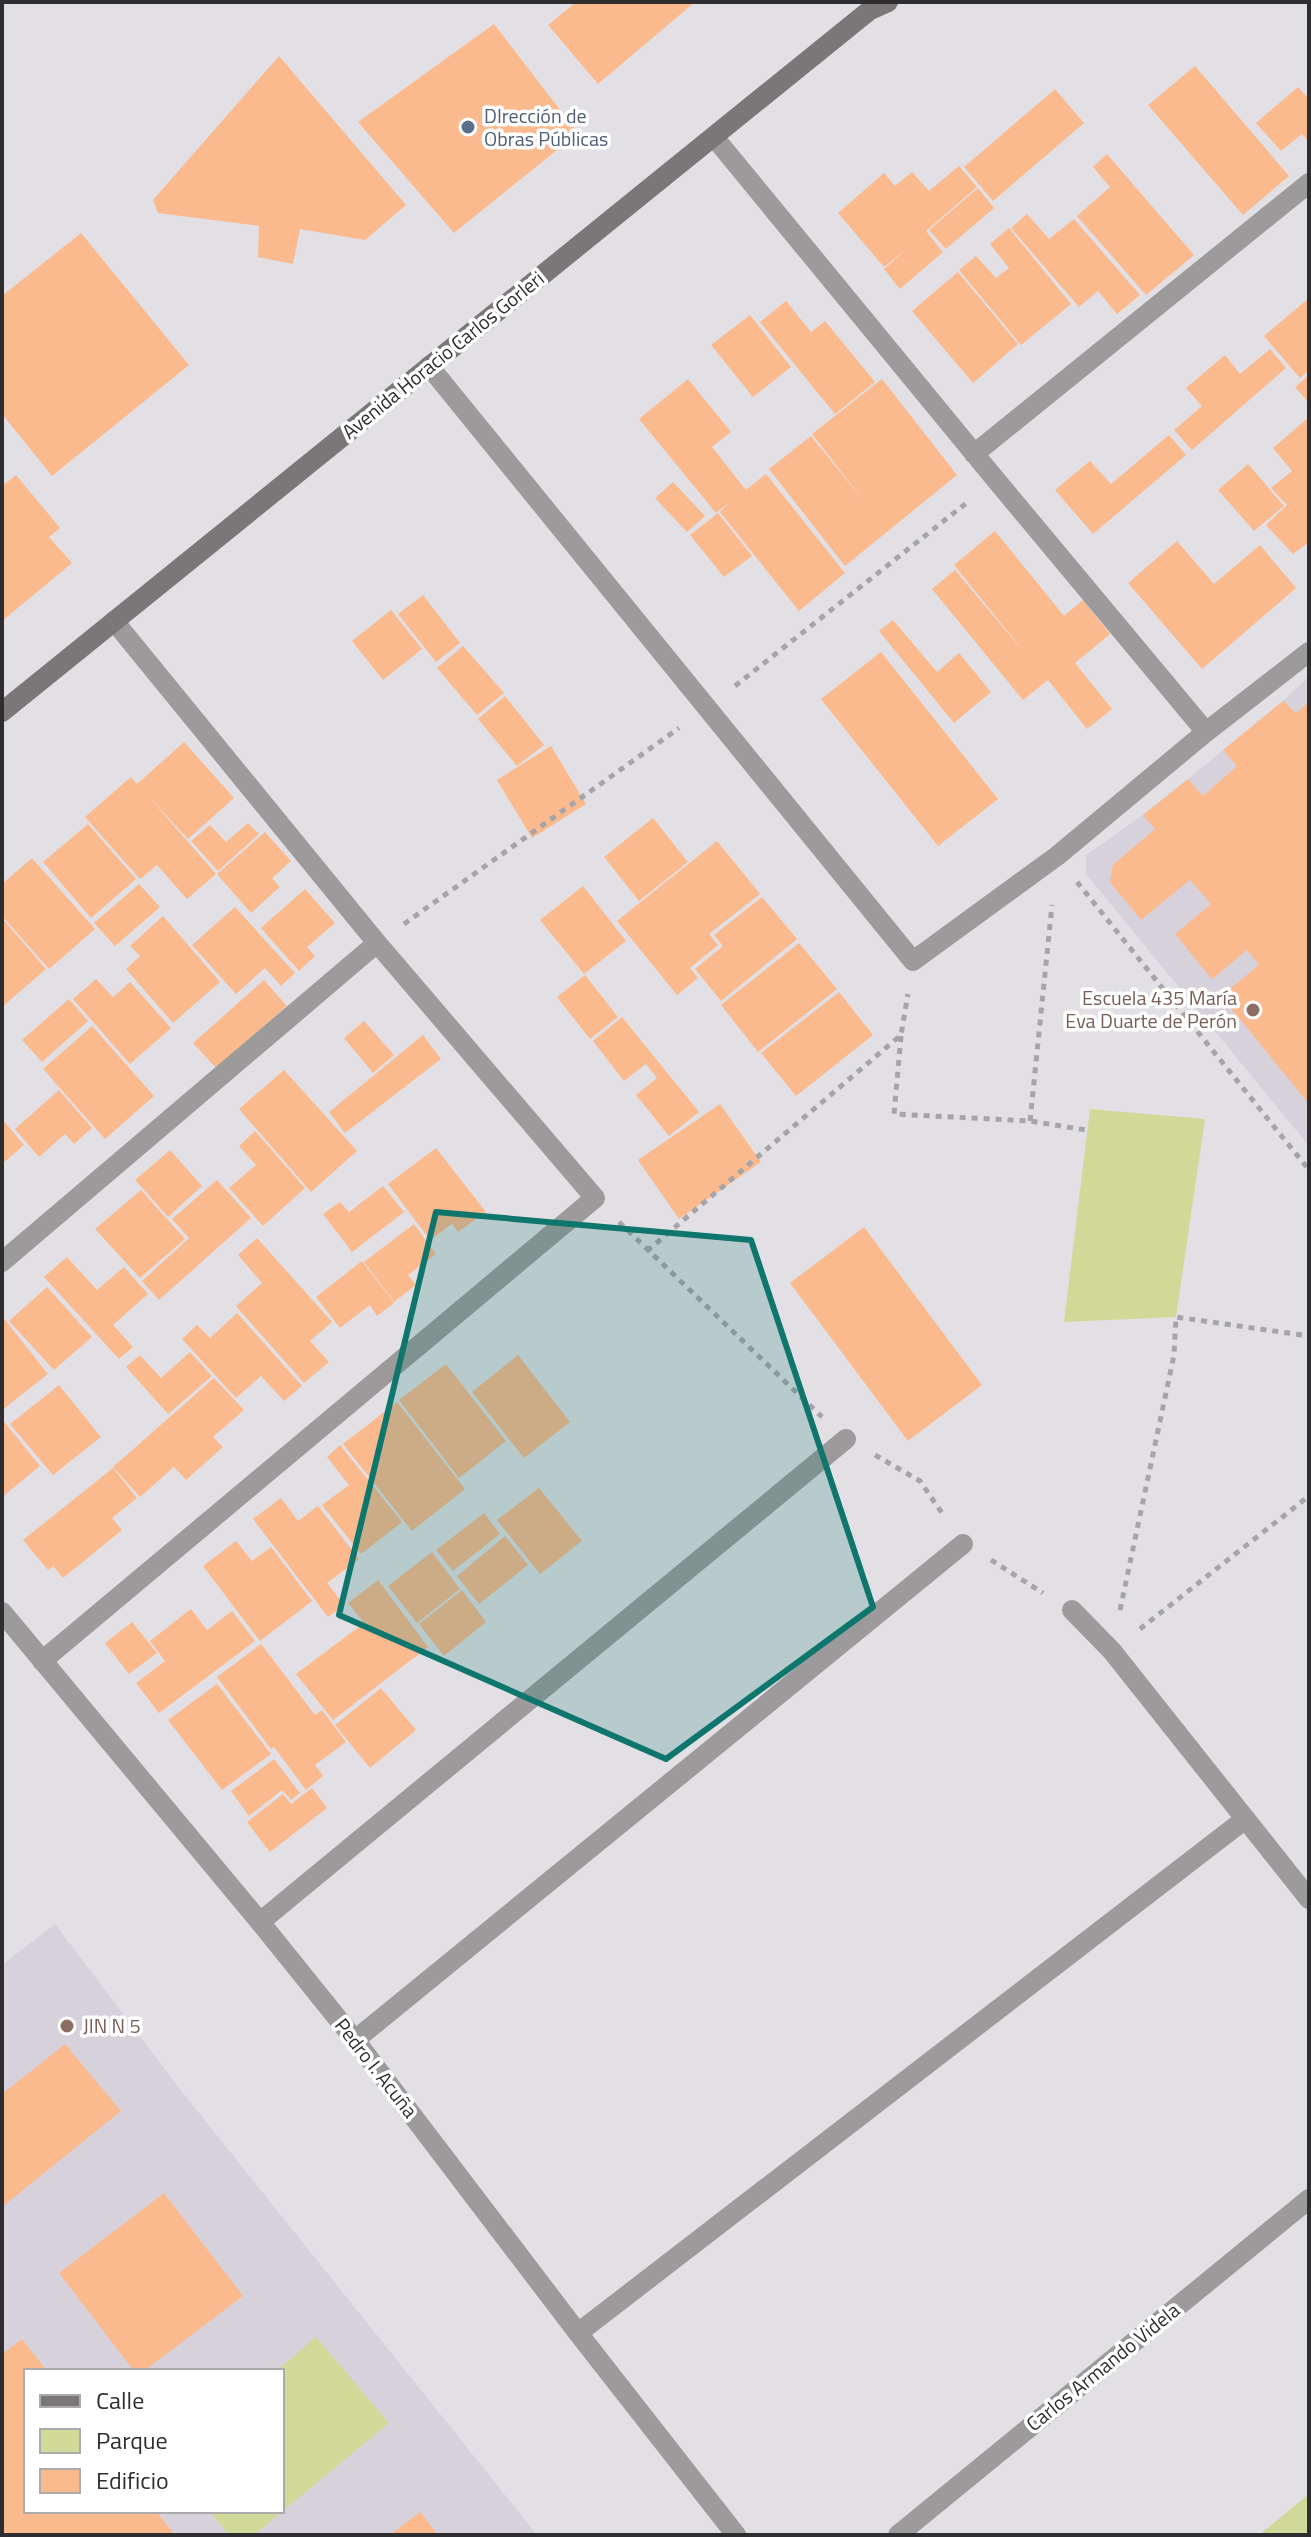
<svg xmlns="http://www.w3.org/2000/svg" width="1311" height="2537" font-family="'Titillium Web',sans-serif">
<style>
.built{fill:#d7d1dc;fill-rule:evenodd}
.green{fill:#d1d998}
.building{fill:#fbba8e}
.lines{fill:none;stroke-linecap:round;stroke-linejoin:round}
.path{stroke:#a6a4a8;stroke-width:5;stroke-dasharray:6 6;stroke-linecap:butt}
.service{stroke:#9c9a9a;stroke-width:20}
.minor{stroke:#9c9a9a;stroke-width:20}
.secondary{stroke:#7b7778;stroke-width:20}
.marked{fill:#0f766e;fill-opacity:0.2;stroke:#0f766e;stroke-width:6;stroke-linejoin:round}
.service-dot{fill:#5c6f8a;stroke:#fff;stroke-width:3}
.education-dot{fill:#8d6e63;stroke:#fff;stroke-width:3}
.labels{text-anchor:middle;stroke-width:7;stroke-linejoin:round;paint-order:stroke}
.service-label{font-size:20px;fill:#4e5e75;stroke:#fff;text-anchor:start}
.street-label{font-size:20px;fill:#2e2d2f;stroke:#fff}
.education-label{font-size:20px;fill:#785e54;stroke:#fff;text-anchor:end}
</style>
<rect width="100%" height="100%" fill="#e2e0e4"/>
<path class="built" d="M 1309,676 L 1309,1146 L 1086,874 L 1086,855 L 1143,815 L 1188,779 L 1283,701 Z
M 55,1924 L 179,2088 L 537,2535 L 2,2535 L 2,1965 ZM 26,2371 L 282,2371 L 282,2511 L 26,2511 Z"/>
<path class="green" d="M 1090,1109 L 1205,1119 L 1176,1317 L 1064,1322 Z
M 316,2337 L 389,2423 L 254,2535 L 229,2535 L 209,2511 L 282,2511 L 282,2371 L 276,2371 Z
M 1309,2494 L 1309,2535 L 1259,2535 Z"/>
<path class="building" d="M 576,2 L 695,2 L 598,84 L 548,25 Z
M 494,24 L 578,133 L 454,233 L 358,122 Z
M 279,56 L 406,205 L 365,240 L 300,229 L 293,264 L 258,257 L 259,226 L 158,213 L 153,200 Z
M 1195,66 L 1289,176 L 1243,215 L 1148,105 Z
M 1298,87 L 1309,99 L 1309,142 L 1302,134 L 1281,151 L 1256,123 Z
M 1055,89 L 1084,123 L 993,201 L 964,167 Z
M 1107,154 L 1194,255 L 1146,295 L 1077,216 L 1110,187 L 1093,167 Z
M 959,166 L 977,187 L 926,231 L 943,252 L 900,289 L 884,269 L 908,248 L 884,267 L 838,213 L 884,173 L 895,186 L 912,172 L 929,191 Z
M 978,188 L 994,208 L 946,249 L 929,230 Z
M 1027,214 L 1049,239 L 1074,219 L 1140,295 L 1117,314 L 1098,291 L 1079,307 L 1011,228 Z
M 1009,228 L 1071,304 L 1021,345 L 959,270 L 976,256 L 996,278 L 1009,268 L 990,244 Z
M 81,233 L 189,365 L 52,476 L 2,414 L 2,296 Z
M 958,272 L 1018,344 L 973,383 L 912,311 Z
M 1309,298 L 1309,370 L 1300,378 L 1264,336 Z
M 786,301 L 811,332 L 825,321 L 875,382 L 835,414 L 760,322 Z
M 750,315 L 791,367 L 753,397 L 711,345 Z
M 1270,349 L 1286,368 L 1192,450 L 1174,430 L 1202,406 L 1186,388 L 1225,355 L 1240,374 Z
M 1309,375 L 1309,403 L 1295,387 Z
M 688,379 L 731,432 L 712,447 L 746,490 L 766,474 L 845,573 L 799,611 L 720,512 L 729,503 L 716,513 L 639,419 Z
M 882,379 L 957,475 L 845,566 L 769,469 L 811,436 L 866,504 L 812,434 Z
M 1309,417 L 1309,542 L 1293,554 L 1266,525 L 1287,505 L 1271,488 L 1292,471 L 1273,448 Z
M 1169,435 L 1186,455 L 1093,534 L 1055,490 L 1090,461 L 1111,484 Z
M 1248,464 L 1284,506 L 1254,531 L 1218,490 Z
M 16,475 L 60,528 L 49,537 L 72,563 L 2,621 L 2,481 L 5,484 Z
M 673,482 L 705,516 L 687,532 L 655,498 Z
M 718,513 L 752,556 L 724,577 L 690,535 Z
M 995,531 L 1064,616 L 1083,600 L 1110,634 L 1075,663 L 1112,709 L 1087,729 L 1048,680 L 1023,700 L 932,589 L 955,570 L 1029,658 L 954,565 Z
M 1177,541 L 1214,584 L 1260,545 L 1296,588 L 1202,669 L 1128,583 Z
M 423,595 L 460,643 L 436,662 L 398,614 Z
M 391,610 L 422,649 L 383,680 L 352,641 Z
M 893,620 L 937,672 L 959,653 L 991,692 L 954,723 L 879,631 Z
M 463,646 L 504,693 L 477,715 L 437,668 Z
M 881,652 L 998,799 L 938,846 L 821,699 Z
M 505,696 L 544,745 L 517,766 L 478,719 Z
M 1283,701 L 1296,713 L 1309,702 L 1309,1104 L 1221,996 L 1259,965 L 1247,950 L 1212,979 L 1175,934 L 1211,904 L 1190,880 L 1141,920 L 1110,882 L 1113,865 L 1155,829 L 1143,815 L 1188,779 L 1203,796 L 1237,766 L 1223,750 Z
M 184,742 L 234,798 L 188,839 L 147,795 L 216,874 L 187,899 L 157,865 L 140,879 L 85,817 L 131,777 L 137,784 Z
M 551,746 L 586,804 L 532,838 L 497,780 Z
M 653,818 L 688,862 L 639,901 L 604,857 Z
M 248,823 L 259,834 L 218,871 L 191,841 L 210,825 L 226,842 Z
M 88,824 L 136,879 L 91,918 L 43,862 Z
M 265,832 L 291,861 L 272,878 L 280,887 L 251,913 L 217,874 Z
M 717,841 L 760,894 L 709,934 L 718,945 L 690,968 L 698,978 L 677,995 L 617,921 Z
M 32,858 L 95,929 L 49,969 L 2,916 L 2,884 Z
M 139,884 L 160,907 L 115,946 L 94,923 Z
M 583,886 L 626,941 L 584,974 L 540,920 Z
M 305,889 L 335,923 L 307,947 L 315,956 L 299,971 L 261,928 Z
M 762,897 L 797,939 L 721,1001 L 695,969 L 723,946 L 714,935 Z
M 235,907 L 295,973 L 281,986 L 265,968 L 236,994 L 192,945 Z
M 163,916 L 220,982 L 173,1023 L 126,969 L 140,956 L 130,946 Z
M 2,918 L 46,969 L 2,1007 Z
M 799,943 L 837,989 L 758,1052 L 721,1005 Z
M 585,975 L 618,1017 L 590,1039 L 557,997 Z
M 96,979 L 113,997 L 130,982 L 171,1028 L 130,1064 L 73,999 Z
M 264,980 L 287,1006 L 216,1068 L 193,1043 Z
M 839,992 L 873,1035 L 796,1096 L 761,1053 Z
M 69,999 L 88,1021 L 42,1062 L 22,1040 Z
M 622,1017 L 699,1112 L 669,1136 L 636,1095 L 657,1078 L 646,1064 L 624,1081 L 593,1041 Z
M 364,1021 L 394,1055 L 373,1073 L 344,1038 Z
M 92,1026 L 154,1096 L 105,1139 L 43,1069 Z
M 423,1035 L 441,1059 L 345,1133 L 329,1112 Z
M 284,1070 L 357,1151 L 311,1192 L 239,1109 Z
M 59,1090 L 92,1128 L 74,1144 L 65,1134 L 39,1157 L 15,1129 Z
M 720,1104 L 761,1162 L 679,1219 L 638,1160 Z
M 2,1119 L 24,1145 L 2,1164 Z
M 255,1131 L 305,1188 L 263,1226 L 229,1188 L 256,1165 L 239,1146 Z
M 436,1148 L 486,1212 L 458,1232 L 452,1224 L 430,1240 L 388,1184 Z
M 170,1150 L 202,1186 L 168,1217 L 135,1180 Z
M 217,1180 L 251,1218 L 159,1300 L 142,1281 L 189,1238 L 172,1219 Z
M 383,1186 L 404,1212 L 352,1252 L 323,1214 L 340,1202 L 349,1212 Z
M 141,1190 L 185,1239 L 140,1278 L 95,1229 Z
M 414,1224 L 436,1254 L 408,1275 L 416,1285 L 394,1302 L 364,1262 Z
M 864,1227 L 982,1385 L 908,1441 L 790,1283 Z
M 257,1238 L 332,1322 L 310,1341 L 329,1362 L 304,1383 L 236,1306 L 262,1283 L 238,1255 Z
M 67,1257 L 97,1290 L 124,1267 L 148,1294 L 113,1325 L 133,1347 L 119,1359 L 44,1277 Z
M 362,1261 L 394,1303 L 377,1316 L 370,1305 L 340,1328 L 316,1297 Z
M 47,1287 L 92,1337 L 54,1370 L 9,1321 Z
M 237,1313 L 302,1386 L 284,1401 L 261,1376 L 236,1398 L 182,1339 L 197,1325 L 210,1338 Z
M 2,1316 L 48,1374 L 2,1410 Z
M 190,1352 L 212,1376 L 168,1414 L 126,1367 L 140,1355 L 161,1378 Z
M 518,1355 L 570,1422 L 524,1458 L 472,1392 Z
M 446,1364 L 506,1441 L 459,1478 L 399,1400 Z
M 214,1378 L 244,1410 L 213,1437 L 223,1447 L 186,1480 L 174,1467 L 140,1497 L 113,1467 Z
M 59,1385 L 101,1437 L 53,1475 L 10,1424 Z
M 397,1402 L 465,1489 L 412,1531 L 343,1444 Z
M 2,1419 L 40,1466 L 2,1497 Z
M 340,1445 L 402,1522 L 361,1554 L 322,1505 L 349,1485 L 327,1457 Z
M 113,1468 L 137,1498 L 112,1518 L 122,1530 L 63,1578 L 53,1566 L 48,1570 L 23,1540 Z
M 539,1488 L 582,1541 L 540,1574 L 497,1520 Z
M 281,1498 L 298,1521 L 318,1506 L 359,1559 L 327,1583 L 344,1605 L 328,1617 L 253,1519 Z
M 484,1513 L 500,1534 L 453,1571 L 436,1550 Z
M 505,1536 L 528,1565 L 479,1604 L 457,1576 Z
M 236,1541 L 252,1561 L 271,1547 L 312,1601 L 260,1641 L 203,1566 Z
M 432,1552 L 460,1589 L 417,1623 L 388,1586 Z
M 378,1580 L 428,1647 L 333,1720 L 296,1674 L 364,1623 L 348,1603 Z
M 462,1590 L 486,1622 L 444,1656 L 419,1624 Z
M 191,1609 L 207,1630 L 232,1611 L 255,1641 L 159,1713 L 136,1683 L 165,1661 L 150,1641 Z
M 132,1622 L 157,1653 L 129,1674 L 105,1643 Z
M 261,1644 L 315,1715 L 322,1710 L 346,1742 L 315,1765 L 323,1776 L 306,1790 L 274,1747 L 271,1749 L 217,1677 Z
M 217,1684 L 271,1754 L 222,1790 L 168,1720 Z
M 381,1688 L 416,1730 L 370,1768 L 335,1725 Z
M 274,1759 L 300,1793 L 291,1800 L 282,1790 L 249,1816 L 231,1791 Z
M 312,1788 L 327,1808 L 270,1852 L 247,1822 L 283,1794 L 291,1804 Z
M 65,2044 L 121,2111 L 2,2207 L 2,2094 Z
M 164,2193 L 243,2296 L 144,2371 L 134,2371 L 59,2273 Z
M 22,2339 L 47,2371 L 26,2371 L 26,2511 L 156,2511 L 175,2535 L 2,2535 L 2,2354 Z
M 420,2512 L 438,2535 L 390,2535 Z"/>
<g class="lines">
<path class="path" d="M 735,686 L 969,501
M 1077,882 L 1309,1170
M 404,924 L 679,728
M 901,1036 L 894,1114 L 1030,1121 L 1086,1130
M 1030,1121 L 1052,905
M 619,1222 L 822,1417
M 647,1251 L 901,1035 L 908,994
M 875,1455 L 920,1481 L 944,1516
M 991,1560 L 1043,1593
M 1120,1610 L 1174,1355 L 1176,1317 L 1309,1336
M 1140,1629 L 1309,1496"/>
<path class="service" d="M 714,137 L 996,480 L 1206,732
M 974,454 L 1309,183
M 2,1262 L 377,943
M 1072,1610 L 1112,1651 L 1309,1899
M 42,1661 L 595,1198 L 377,943 L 114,621
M 260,1922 L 846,1439
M 355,2040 L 963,1544
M 578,2333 L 1244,1820"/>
<path class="minor" d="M 429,366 L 913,961 L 1057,856 L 1206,732 L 1309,652
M 2,1612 L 260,1922 L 355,2040 L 578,2333 L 736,2535
M 898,2535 L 1309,2199"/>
<path class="secondary" d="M 2,712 L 870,10 L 888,2"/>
</g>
<path class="marked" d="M 436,1212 L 751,1240 L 873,1607 L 666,1759 L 339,1615 Z"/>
<circle class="service-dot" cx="468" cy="127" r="8"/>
<g class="education-dot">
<circle cx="1253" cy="1010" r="8"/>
<circle cx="67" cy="2026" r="8"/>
</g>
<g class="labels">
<g class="service-label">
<text x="484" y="123">DIrección de<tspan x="484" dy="23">Obras Públicas</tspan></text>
</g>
<g class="street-label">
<text transform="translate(443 355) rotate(-39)" y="7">Avenida Horacio Carlos Gorleri</text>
<text transform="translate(376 2068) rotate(52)" y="7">Pedro I. Acuña</text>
<text transform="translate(1103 2367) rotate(-39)" y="7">Carlos Armando Videla</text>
</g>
<g class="education-label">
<text x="1237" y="1005">Escuela 435 María<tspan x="1237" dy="23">Eva Duarte de Perón</tspan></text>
<text x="83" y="2033" text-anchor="start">JIN N 5</text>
</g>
</g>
<rect width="1311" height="2537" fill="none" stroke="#2e2d2f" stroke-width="8"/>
<rect x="24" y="2369" width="260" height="144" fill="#ffffff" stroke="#ababac" stroke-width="2"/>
<rect x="40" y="2395" width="40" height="12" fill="#7b7778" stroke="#ababac" stroke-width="2"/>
<text x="96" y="2409" font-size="24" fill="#2e2d2f">Calle</text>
<rect x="40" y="2429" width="40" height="24" fill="#d1d998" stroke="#ababac" stroke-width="2"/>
<text x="96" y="2449" font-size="24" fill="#2e2d2f">Parque</text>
<rect x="40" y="2469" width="40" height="24" fill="#fbba8e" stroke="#ababac" stroke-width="2"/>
<text x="96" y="2489" font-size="24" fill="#2e2d2f">Edificio</text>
</svg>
